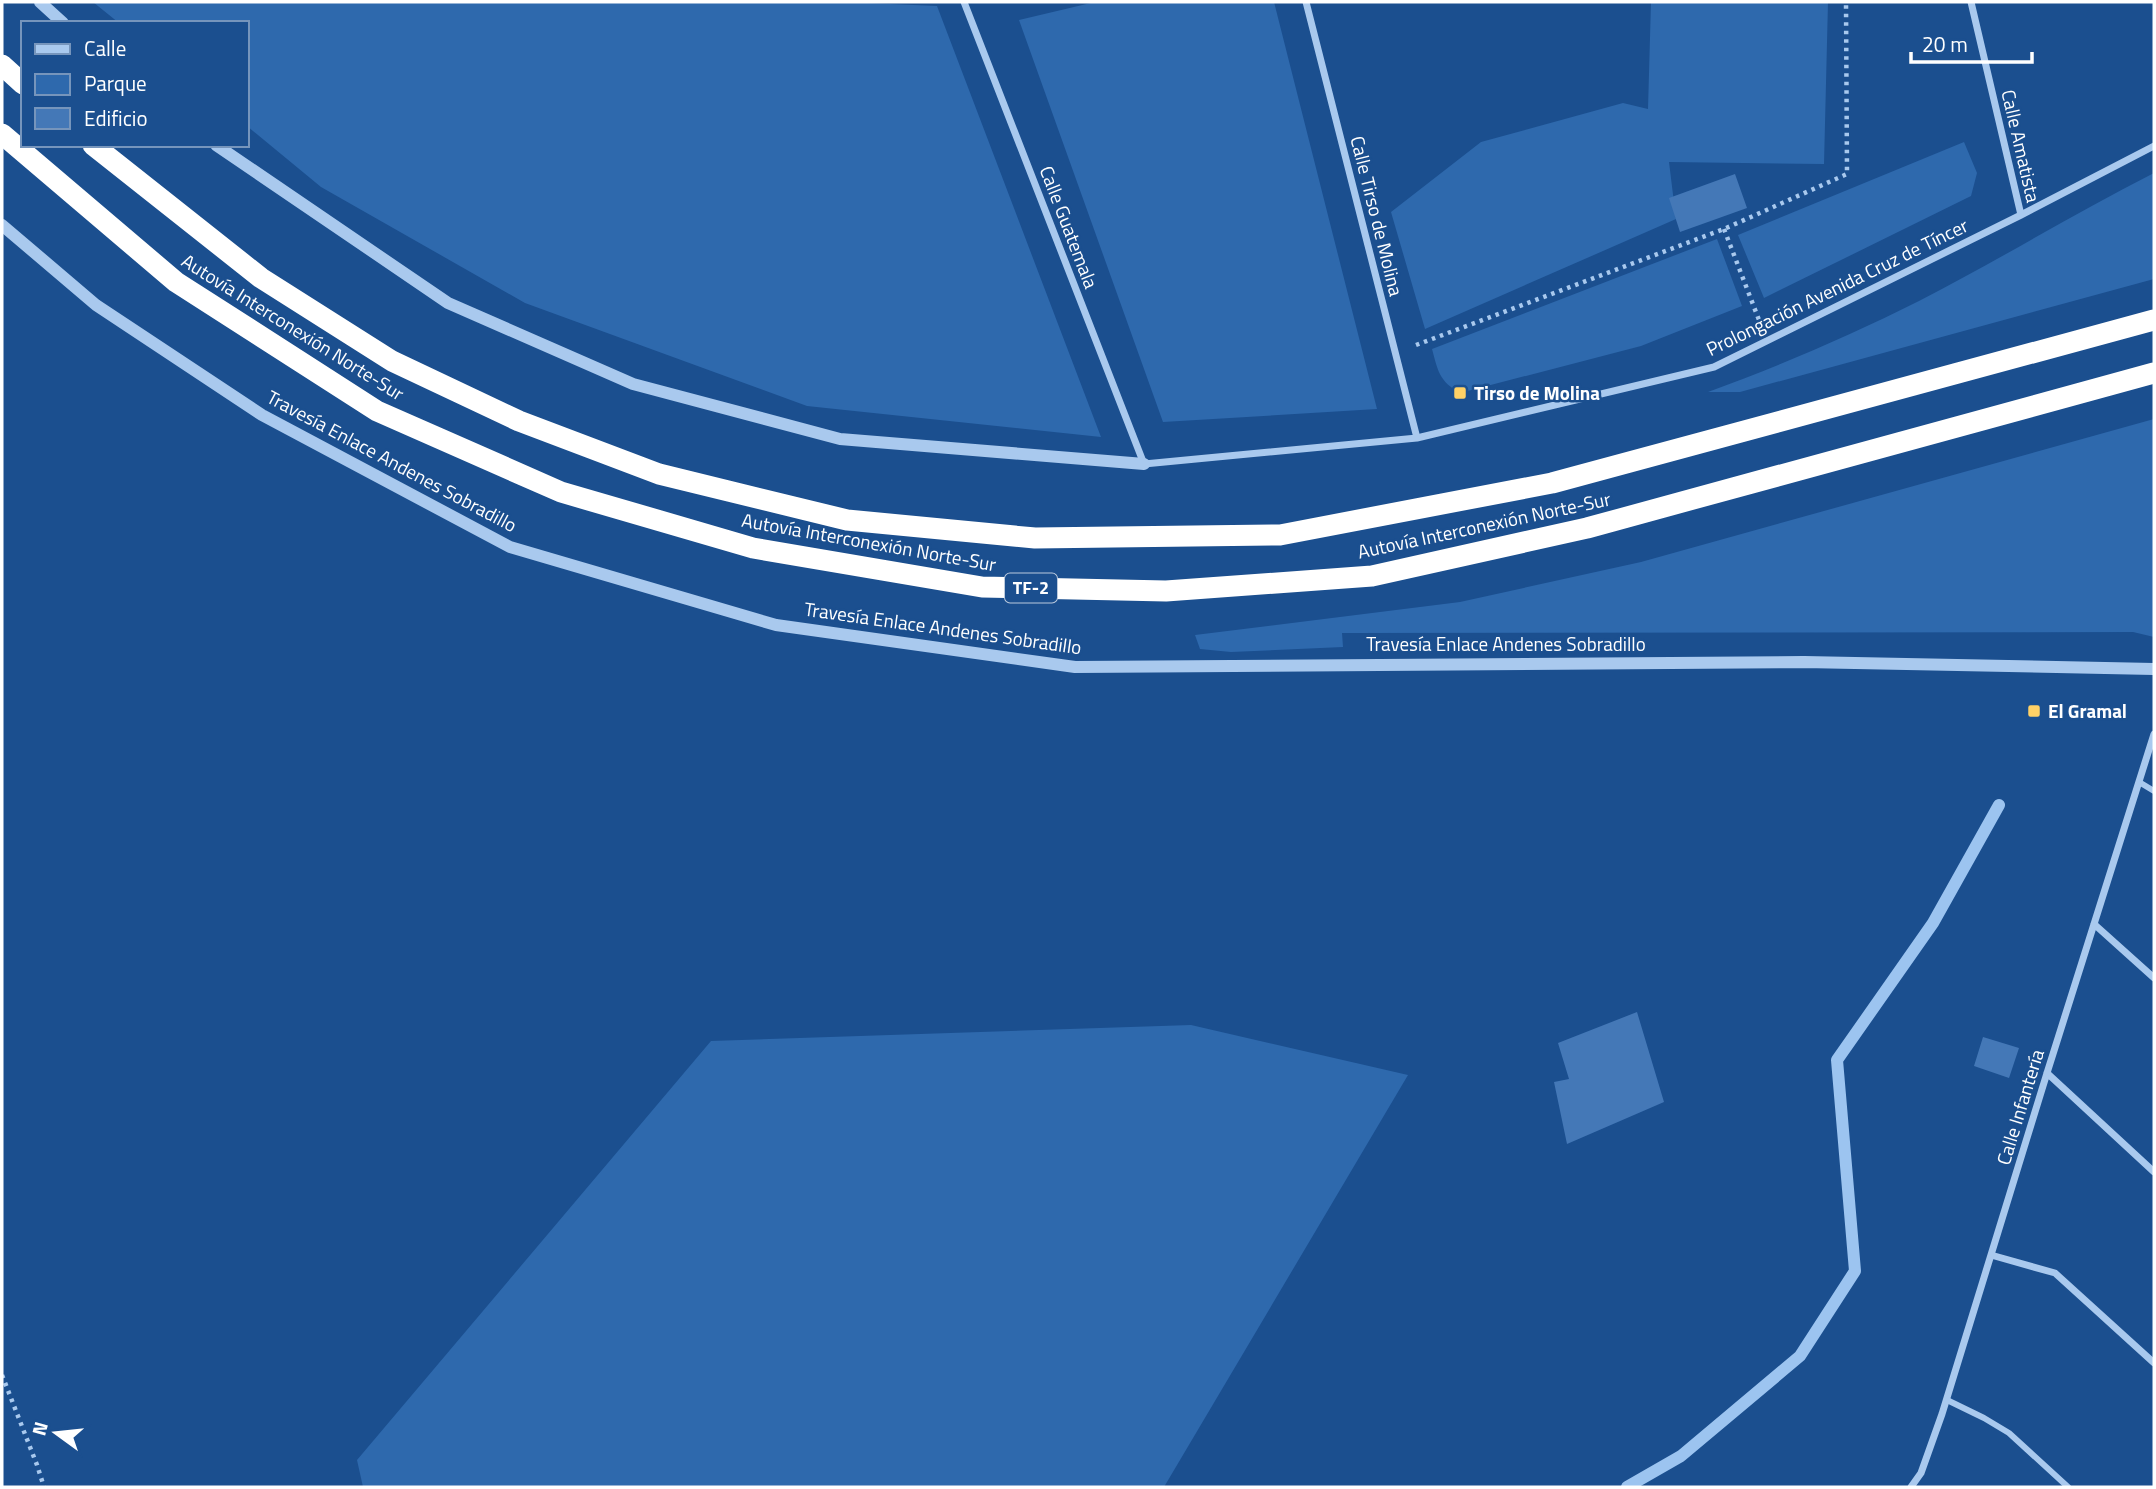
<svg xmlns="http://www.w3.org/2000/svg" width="2156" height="1489" font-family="'Titillium Web',sans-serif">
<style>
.green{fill:#2e69ad}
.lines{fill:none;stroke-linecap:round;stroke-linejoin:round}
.stream{stroke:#9cc4f0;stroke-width:12}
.building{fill:#4478b7}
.path{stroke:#a9c9ee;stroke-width:4.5;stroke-dasharray:3.5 5;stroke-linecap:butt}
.pedestrian{stroke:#a9c9ee;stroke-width:6}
.minor{stroke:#a9c9ee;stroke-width:7}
.tertiary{stroke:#a9c9ee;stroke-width:12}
.motorway{stroke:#fff;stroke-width:21}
.poi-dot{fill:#ffd166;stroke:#1b4f8f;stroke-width:2.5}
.labels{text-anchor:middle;stroke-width:5;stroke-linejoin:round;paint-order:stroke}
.shield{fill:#1b4f8f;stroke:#bbcadd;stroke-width:2}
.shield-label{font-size:18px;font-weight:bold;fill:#fff}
.street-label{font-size:19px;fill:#fff;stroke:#1b4f8f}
.poi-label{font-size:19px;font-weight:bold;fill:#fff;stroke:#1b4f8f;text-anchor:start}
</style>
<rect width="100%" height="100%" fill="#1b4f8f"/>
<path class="green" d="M 93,2 L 845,2 L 937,6 L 1101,437 L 807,406 L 525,303 L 321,187 L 247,126 L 247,23 L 119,23 Z
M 1095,2 L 1274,2 L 1377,409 L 1163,422 L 1019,20 Z
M 1651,2 L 1828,2 L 1824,164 L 1669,162 L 1676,219 L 1425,329 L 1391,212 L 1481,142 L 1623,103 L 1648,109 Z
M 1964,142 L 1977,173 L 1971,196 L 1764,298 L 1738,235 Z
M 2154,173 L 2154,279 L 1740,392 L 1708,392 C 1780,366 1851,335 1919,301 C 1999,260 2075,213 2154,173 Z
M 1717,239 L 1742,306 L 1641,346 L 1460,393 C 1439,381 1438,371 1432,349 Z
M 2154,419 L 2154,637 L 2133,632 L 1342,633 L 1343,647 L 1231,652 L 1200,649 L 1195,635 L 1460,602 L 1641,562 Z
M 1191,1025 L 1408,1075 L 1164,1487 L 363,1487 L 357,1460 L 711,1041 Z"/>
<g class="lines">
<path class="stream" d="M 1627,1487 L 1681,1456 L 1800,1356 L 1855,1271 L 1837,1060 L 1933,923 L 1999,805"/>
</g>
<path class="building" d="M 1735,174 L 1747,208 L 1680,232 L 1669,198 Z
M 1637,1012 L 1664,1102 L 1567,1144 L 1554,1082 L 1569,1079 L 1558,1043 Z
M 1983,1037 L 2019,1048 L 2009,1078 L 1974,1066 Z"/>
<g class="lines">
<path class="path" d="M 1724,229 L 1759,320
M 1416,345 L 1724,229 L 1847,174 L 1846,2
M 2,1375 L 37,1465 L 44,1487"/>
<path class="pedestrian" d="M 2139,782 L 2154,791
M 1947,1400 L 1984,1418 L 2009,1433 L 2068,1487"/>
<path class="minor" d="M 964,2 L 1144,464 L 1417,438 L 1714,367 L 2021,215 L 2154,146
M 1306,2 L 1417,438
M 1971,2 L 2021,215
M 2094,924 L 2154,978
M 2047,1073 L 2154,1172
M 1991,1255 L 2055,1273 L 2154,1363
M 1911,1487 L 1921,1473 L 1942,1414 L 2047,1073 L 2154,734"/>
<path class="tertiary" d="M 40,2 L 63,23
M 216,145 L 448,303 L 633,384 L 840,439 L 1144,464
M 2,225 L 96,305 L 262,415 L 510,547 L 776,625 L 1075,667 L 1804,662 L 2154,669"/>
<path class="motorway" d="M 2,65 L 23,84
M 2,134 L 176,282 L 377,411 L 561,492 L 753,548 L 982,587 L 1166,591 L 1372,576 L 1587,528 L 2154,373
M 93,145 L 261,278 L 392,361 L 519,421 L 659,474 L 847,520 L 1035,538 L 1280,535 L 1552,483 L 2154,320"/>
</g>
<g class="poi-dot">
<rect x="1453" y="386" width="14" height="14" rx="3.5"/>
<rect x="2027" y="704" width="14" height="14" rx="3.5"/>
</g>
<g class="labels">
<rect class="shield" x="1005" y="573.5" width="52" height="29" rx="5"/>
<g class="shield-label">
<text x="1031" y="594">TF-2</text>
</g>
<g class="street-label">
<text transform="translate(2021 146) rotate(77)" y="7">Calle Amatista</text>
<text transform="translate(1377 216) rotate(76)" y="7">Calle Tirso de Molina</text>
<text transform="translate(1069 227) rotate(69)" y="7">Calle Guatemala</text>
<text transform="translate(1837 287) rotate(-26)" y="7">Prolongación Avenida Cruz de Tíncer</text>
<text transform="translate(293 327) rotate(32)" y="7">Autovía Interconexión Norte-Sur</text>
<text transform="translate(392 461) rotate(28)" y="7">Travesía Enlace Andenes Sobradillo</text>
<text transform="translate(1484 525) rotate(-12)" y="7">Autovía Interconexión Norte-Sur</text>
<text transform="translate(869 542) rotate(10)" y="7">Autovía Interconexión Norte-Sur</text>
<text transform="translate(943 628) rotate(8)" y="7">Travesía Enlace Andenes Sobradillo</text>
<text x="1506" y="651">Travesía Enlace Andenes Sobradillo</text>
<text transform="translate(2020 1107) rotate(-73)" y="7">Calle Infantería</text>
</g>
<g class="poi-label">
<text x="1474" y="400">Tirso de Molina</text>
<text x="2048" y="718">El Gramal</text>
</g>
</g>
<rect width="2156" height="1489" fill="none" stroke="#ffffff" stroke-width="7"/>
<rect x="21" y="21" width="228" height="126" fill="#1b4f8f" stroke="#7695bc" stroke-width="2"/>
<rect x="35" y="44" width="35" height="10" fill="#a9c9ee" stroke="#7695bc" stroke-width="2"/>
<text x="84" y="56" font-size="21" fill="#ffffff">Calle</text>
<rect x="35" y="74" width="35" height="21" fill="#2e69ad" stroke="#7695bc" stroke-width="2"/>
<text x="84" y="91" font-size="21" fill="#ffffff">Parque</text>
<rect x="35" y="108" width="35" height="21" fill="#4478b7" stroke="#7695bc" stroke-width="2"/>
<text x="84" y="126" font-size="21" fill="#ffffff">Edificio</text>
<g transform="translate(56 1433) rotate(285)" stroke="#1b4f8f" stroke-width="5" paint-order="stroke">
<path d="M0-5L12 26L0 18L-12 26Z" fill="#ffffff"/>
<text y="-10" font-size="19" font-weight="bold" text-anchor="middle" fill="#ffffff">N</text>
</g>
<path d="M1911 52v10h121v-10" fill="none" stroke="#ffffff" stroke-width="3.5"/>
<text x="1922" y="52" font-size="21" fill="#ffffff" stroke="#1b4f8f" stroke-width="5" paint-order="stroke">20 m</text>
</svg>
